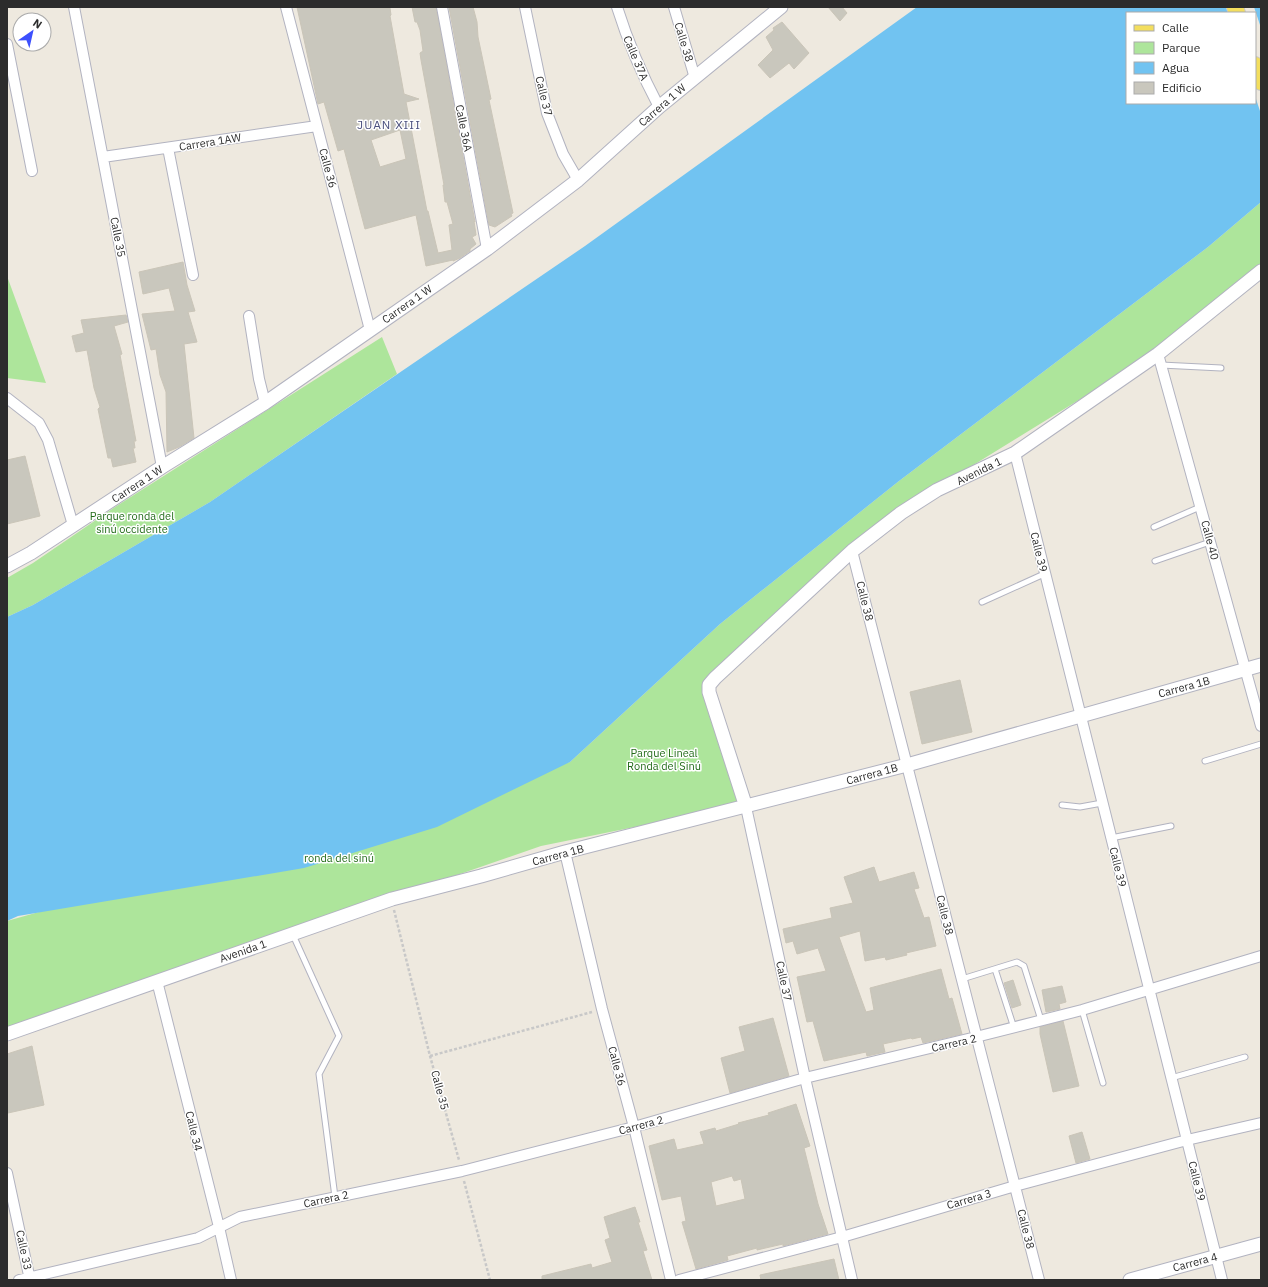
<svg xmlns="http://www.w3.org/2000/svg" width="1268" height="1287" font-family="'IBM Plex Sans',sans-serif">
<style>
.green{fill:#ade59b}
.water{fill:#71c3f1;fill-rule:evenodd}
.pier{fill:#eee9df}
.building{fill:#c9c7bd;stroke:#cac5b8;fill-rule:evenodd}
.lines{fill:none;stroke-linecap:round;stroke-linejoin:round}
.service-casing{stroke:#b2b3c0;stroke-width:7}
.minor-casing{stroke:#b2b3c0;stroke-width:12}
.tertiary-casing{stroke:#b2b3c0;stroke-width:15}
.primary-casing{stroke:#c8c8c8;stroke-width:18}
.path{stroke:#c8c8c8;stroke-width:2.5;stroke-dasharray:3 2;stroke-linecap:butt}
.service{stroke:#fff;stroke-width:5}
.minor{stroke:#fff;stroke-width:10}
.tertiary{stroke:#fff;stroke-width:13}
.primary{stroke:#f3de5e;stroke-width:16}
.labels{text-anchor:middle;stroke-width:3;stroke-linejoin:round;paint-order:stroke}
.street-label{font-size:11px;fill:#2c2c2c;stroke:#fff}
.park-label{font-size:11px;fill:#236c1a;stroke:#fff}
.neighbourhood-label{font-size:12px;letter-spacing:1px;fill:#4b507e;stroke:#fff}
</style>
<rect width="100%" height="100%" fill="#eee9df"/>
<path class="green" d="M 1261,202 L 1261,263 L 1155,353 L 915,501 L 707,682 L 743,805 L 541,846 L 156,979 L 7,1033 L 7,921 L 570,762 L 720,624 L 899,481 L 1208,247 Z
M 7,276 L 46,383 L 7,378 Z
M 382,337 L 397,374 L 210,502 L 33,605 L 7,617 L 7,578 L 33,563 L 115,507 Z"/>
<path class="water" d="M 917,7 L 1261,7 L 1261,202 L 1208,247 L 899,481 L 720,624 L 570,762 L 437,827 L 304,868 L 18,916 L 7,921 L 7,617 L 33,605 L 210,502 L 585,246 ZM 1127,13 L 1255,13 L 1255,103 L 1127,103 Z"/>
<path class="pier" d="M 1226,7 L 1254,7 L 1261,28 L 1261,114 L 1255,96 L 1255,13 L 1228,13 Z"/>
<path class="building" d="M 297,7 L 390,8 L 391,15 L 390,16 L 404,94 L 419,99 L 406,102 L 427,211 L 428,211 L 438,253 L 452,250 L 449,225 L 453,224 L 447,202 L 445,202 L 443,185 L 444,185 L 421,60 L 420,53 L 423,51 L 420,30 L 417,22 L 415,22 L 412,7 L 436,7 L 475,222 L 474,221 L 476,235 L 472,237 L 476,244 L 470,249 L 470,251 L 460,258 L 453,261 L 453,260 L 426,266 L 416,215 L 365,229 L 344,149 L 338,151 L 324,102 L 318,104 ZM 400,130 L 406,159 L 380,167 L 371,140 Z
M 449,7 L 473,7 L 477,22 L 478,37 L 491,99 L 489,100 L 513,213 L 511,214 L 512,216 L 495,227 L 489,225 Z
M 828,7 L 842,7 L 847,13 L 840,21 Z
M 782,22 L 809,53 L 794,69 L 789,63 L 770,78 L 758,65 L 773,50 L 766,37 L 774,30 L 773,28 Z
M 183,262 L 187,285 L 195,311 L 188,312 L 197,342 L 184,344 L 194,438 L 179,447 L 167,452 L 166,392 L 160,375 L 156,349 L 151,350 L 142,314 L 175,311 L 169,288 L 143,294 L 139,272 Z
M 126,315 L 128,322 L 114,326 L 122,354 L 120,355 L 136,441 L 134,441 L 135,448 L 133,448 L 136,462 L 113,467 L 111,458 L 108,458 L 98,409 L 100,407 L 94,388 L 87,350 L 76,352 L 72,336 L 84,333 L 81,320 Z
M 25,456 L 40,516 L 7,524 L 7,460 Z
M 960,680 L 972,732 L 922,744 L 910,692 Z
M 874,867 L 879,882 L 914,872 L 919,888 L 914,889 L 924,918 L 929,917 L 936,946 L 906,953 L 907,955 L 886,960 L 885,957 L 865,961 L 860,931 L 839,937 L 866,1012 L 874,1010 L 870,988 L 941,969 L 949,999 L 952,998 L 962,1034 L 923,1043 L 921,1037 L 912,1039 L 911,1038 L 883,1044 L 885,1052 L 867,1056 L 866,1052 L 824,1061 L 813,1021 L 807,1022 L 797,977 L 826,971 L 818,948 L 797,954 L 793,941 L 786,943 L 783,929 L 832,918 L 830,908 L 853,903 L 844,877 Z
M 1013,980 L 1021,1005 L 1012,1008 L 1004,983 Z
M 1062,986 L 1066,1002 L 1059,1004 L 1060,1009 L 1046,1012 L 1042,990 Z
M 773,1018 L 789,1076 L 730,1093 L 721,1058 L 745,1051 L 739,1027 Z
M 1063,1021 L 1079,1086 L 1053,1092 L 1040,1034 L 1040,1027 Z
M 32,1046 L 44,1105 L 8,1113 L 7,1054 Z
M 796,1104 L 810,1146 L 804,1148 L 818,1204 L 828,1234 L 783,1246 L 783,1244 L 757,1250 L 757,1248 L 727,1256 L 728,1260 L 696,1269 L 682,1222 L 686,1221 L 681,1196 L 662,1200 L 649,1146 L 674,1139 L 677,1150 L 704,1144 L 700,1132 L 715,1128 L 716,1131 L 739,1124 L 738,1123 L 769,1115 L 768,1113 ZM 732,1176 L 734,1181 L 741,1179 L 745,1199 L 716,1206 L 711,1182 Z
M 1082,1132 L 1090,1159 L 1076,1163 L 1069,1136 Z
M 635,1207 L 640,1222 L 638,1222 L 647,1250 L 643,1251 L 652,1280 L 542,1280 L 542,1276 L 591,1264 L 592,1268 L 612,1262 L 605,1240 L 610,1238 L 604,1217 Z
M 834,1259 L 839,1280 L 761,1280 L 760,1275 Z"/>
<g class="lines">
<defs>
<path id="service" d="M 1161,365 L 1221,368
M 1154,527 L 1200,507
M 1155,561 L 1210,542
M 982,602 L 1044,574
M 1205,761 L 1261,744
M 1062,805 L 1080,807 L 1102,803
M 1111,838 L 1171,826
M 293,935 L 339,1036 L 319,1074 L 335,1197
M 995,969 L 1014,1028
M 962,979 L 1017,962 L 1024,966 L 1041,1020
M 1082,1010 L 1103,1083
M 1171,1078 L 1245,1057"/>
<path id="minor" d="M 74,7 L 162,467
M 286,7 L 370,330
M 442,7 L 487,249
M 525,7 L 547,113 L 563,154 L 578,180
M 617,7 C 628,42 642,75 659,107
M 674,7 L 695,78
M 7,44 L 32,171
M 168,148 L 193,275
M 103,157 L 317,126
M 249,316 L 259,379 L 265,403
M 1158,354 L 1261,726
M 7,398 L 39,423 L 48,440 L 73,525
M 1015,453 L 1222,1280
M 852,551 L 1039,1280
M 746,807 L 805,1078 L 852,1280
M 565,852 L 602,1009 L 634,1127 L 671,1280
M 157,981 L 219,1227 L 231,1280
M 7,1173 L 30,1280
M 19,1280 L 198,1238 L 240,1217 L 462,1171 L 634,1127 L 805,1078 L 976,1037 L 1082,1010 L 1261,956
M 679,1280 L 842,1237 L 1015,1186 L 1187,1140 L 1261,1123"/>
<path id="tertiary" d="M 7,566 L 31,553 L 162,467 L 265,403 L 487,249 L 578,180 L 659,107 L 781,7
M 746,807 L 709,692 L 709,685 L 715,678 L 852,551 L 901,513 L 937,490 L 1015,453 L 1158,354 L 1261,271
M 7,1034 L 392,899 L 481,876 L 565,852 L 907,765 L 1261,665
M 1130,1280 L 1261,1244"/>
<path id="primary" d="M 1235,7 L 1237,13
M 1255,65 L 1261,82"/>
</defs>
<use href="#service" class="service-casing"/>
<use href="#minor" class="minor-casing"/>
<use href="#tertiary" class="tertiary-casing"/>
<use href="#primary" class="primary-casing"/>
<path class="path" d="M 394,910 L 430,1056 L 459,1160
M 430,1056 L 592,1012
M 464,1181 L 490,1280"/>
<use href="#service" class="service"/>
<use href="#minor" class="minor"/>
<use href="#tertiary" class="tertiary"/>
<use href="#primary" class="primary"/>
</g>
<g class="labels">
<g class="street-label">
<text transform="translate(684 42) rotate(73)" y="4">Calle 38</text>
<text transform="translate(636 58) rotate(67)" y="4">Calle 37A</text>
<text transform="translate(544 96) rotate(76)" y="4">Calle 37</text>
<text transform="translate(662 105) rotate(-41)" y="4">Carrera 1 W</text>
<text transform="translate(464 128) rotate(79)" y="4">Calle 36A</text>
<text transform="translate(210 142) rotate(-9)" y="4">Carrera 1AW</text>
<text transform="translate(328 168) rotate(75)" y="4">Calle 36</text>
<text transform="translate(118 237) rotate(79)" y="4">Calle 35</text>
<text transform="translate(407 304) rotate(-35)" y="4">Carrera 1 W</text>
<text transform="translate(979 471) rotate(-26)" y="4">Avenida 1</text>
<text transform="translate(137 484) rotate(-33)" y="4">Carrera 1 W</text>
<text transform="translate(1210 540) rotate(75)" y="4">Calle 40</text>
<text transform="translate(1039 552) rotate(76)" y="4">Calle 39</text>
<text transform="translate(865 601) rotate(76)" y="4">Calle 38</text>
<text transform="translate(1184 687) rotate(-15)" y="4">Carrera 1B</text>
<text transform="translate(872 774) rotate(-15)" y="4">Carrera 1B</text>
<text transform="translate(558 855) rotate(-15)" y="4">Carrera 1B</text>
<text transform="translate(1118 867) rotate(76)" y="4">Calle 39</text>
<text transform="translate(945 915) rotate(76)" y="4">Calle 38</text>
<text transform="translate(243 951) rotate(-19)" y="4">Avenida 1</text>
<text transform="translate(784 981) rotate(78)" y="4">Calle 37</text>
<text transform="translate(954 1043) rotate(-13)" y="4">Carrera 2</text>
<text transform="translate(617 1066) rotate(75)" y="4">Calle 36</text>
<text transform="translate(440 1090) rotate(75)" y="4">Calle 35</text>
<text transform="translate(641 1125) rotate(-15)" y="4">Carrera 2</text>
<text transform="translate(194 1131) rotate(76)" y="4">Calle 34</text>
<text transform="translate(1197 1181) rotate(76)" y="4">Calle 39</text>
<text transform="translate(326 1199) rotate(-12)" y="4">Carrera 2</text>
<text transform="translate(969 1199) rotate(-16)" y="4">Carrera 3</text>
<text transform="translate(1026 1229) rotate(76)" y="4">Calle 38</text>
<text transform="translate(24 1250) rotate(78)" y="4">Calle 33</text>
<text transform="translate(1195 1262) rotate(-15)" y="4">Carrera 4</text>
</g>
<g class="park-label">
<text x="132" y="520">Parque ronda del<tspan x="132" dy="13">sinú occidente</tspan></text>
<text x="664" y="757">Parque Lineal<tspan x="664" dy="13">Ronda del Sinú</tspan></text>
<text x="339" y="862">ronda del sinú</text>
</g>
<g class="neighbourhood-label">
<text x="389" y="129">JUAN XIII</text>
</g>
</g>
<rect width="1268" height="1287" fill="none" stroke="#2c2c2c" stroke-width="16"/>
<rect x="1126" y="12" width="130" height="92" fill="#ffffff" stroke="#ababab"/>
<rect x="1134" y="25" width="20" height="6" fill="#f3de5e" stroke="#ababab"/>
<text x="1162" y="32" font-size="12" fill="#2c2c2c">Calle</text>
<rect x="1134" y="42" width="20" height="12" fill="#ade59b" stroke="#ababab"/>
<text x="1162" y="52" font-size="12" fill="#2c2c2c">Parque</text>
<rect x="1134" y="62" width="20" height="12" fill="#71c3f1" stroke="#ababab"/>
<text x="1162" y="72" font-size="12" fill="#2c2c2c">Agua</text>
<rect x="1134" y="82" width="20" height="12" fill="#c9c7bd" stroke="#ababab"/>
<text x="1162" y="92" font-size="12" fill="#2c2c2c">Edificio</text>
<g transform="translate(32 32) rotate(34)"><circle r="19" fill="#ffffff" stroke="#ababab"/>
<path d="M0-3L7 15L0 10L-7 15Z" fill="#3d50fd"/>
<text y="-6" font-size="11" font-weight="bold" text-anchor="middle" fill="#2c2c2c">N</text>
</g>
</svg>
